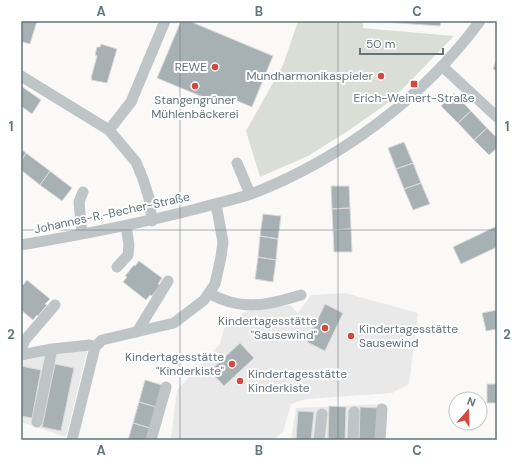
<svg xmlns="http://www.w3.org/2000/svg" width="518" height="461" font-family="'DM Sans',sans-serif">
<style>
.built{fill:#e8e9e8}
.green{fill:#dbded7}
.building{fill:#a7b1b4;stroke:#dcdbda}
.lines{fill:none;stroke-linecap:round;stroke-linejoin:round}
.minor{stroke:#bfc5c7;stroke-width:11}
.grid{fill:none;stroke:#63747a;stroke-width:1;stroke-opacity:0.55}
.poi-dot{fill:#d4483e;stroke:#fff;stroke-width:1.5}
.labels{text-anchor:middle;stroke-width:4;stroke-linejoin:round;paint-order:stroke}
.poi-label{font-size:12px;fill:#63747a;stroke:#fff;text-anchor:end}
.street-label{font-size:12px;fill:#63747a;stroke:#fff}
.neatline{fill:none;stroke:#63747a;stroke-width:1.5}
.grid-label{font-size:13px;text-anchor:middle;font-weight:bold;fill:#63747a}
</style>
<rect width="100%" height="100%" fill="#faf9f8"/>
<path class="built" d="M 345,293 L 418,313 L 409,384 L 392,393 L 306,399 L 291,404 L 283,432 L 273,440 L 208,440 L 171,438 L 177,390 L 220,344 L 225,325 L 244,312 L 290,305 L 298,313 L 311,295 Z
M 88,348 L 66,437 L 21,422 L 21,361 Z
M 383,404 L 382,440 L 291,440 L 296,408 Z"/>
<path class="green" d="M 298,21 L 363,21 L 363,28 L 454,36 L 392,100 L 348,131 L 308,156 L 260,177 L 246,131 L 283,65 Z"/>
<path class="building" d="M 21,21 L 37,21 L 30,44 L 23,42 L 22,43 L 21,43 Z
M 181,21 L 189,21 L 273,56 L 252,107 L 225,96 L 222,105 L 157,78 Z
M 369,21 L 441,21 L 440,26 Z
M 101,44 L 117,49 L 107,83 L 91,80 L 92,78 L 91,78 L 97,56 L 95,55 L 97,47 L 100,47 Z
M 497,58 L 497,71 L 493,69 Z
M 21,86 L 41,100 L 32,114 L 21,106 Z
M 454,93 L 471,111 L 458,123 L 441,106 Z
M 471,111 L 487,128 L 474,140 L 458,123 Z
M 487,128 L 497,138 L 497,148 L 489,155 L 474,140 Z
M 404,142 L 413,163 L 396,169 L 388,148 Z
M 21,149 L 26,153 L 21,161 Z
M 26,153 L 50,171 L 40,185 L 21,170 L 21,161 Z
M 413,163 L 421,183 L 404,189 L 396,169 Z
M 50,171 L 72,188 L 62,201 L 40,185 Z
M 421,183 L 430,204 L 413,210 L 404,189 Z
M 331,186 L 349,186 L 350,208 L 332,209 Z
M 350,208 L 351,229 L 333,230 L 332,209 Z
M 263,214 L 281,216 L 278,239 L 260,236 Z
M 497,226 L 497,247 L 461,264 L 453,247 Z
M 351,229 L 352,252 L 334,252 L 333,230 Z
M 260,236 L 278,239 L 276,260 L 258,257 Z
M 258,257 L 276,260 L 273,282 L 255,279 Z
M 139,261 L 162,278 L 158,284 L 160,285 L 152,296 L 150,295 L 146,300 L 123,282 L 127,277 L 125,276 L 134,265 L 135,266 Z
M 27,280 L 50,299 L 45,304 L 47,305 L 38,316 L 37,315 L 33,320 L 21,310 L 21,285 L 22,284 L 23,285 Z
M 325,304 L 343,313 L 325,351 L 307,342 Z
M 497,310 L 497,329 L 486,331 L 482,313 Z
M 240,343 L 254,358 L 224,386 L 210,371 Z
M 55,364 L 74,368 L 61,431 L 42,427 Z
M 21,366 L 41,370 L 32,418 L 21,416 Z
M 145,380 L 162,385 L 156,407 L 139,402 Z
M 487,384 L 497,384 L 497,403 L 487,403 Z
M 139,402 L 156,407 L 150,428 L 133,423 Z
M 329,406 L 346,407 L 345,440 L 328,440 Z
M 360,407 L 379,408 L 377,440 L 359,440 Z
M 298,411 L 314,412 L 311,440 L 296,440 Z
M 133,423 L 150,428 L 147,440 L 128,440 Z"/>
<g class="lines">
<path class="minor" d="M 442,66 L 497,117
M 21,76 L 109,130 L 136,162 L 143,179 L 149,198 L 152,221
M 109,130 L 131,102 L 165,21
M 237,163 L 250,194
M 82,234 L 79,202 L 83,192
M 21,245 C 80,235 138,224 196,209 C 214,204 233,200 251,194 C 340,160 424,97 480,21
M 117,267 L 128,255 L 129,245 L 126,226
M 210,294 C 216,297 223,300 230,302 C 254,309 278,302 301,295
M 137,332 L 168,281
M 21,349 L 25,340 L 55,305
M 21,355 L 52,349 L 90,345 L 95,347
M 37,422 L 52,349
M 72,440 L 95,347 L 102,340 L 174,323 L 204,300 L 215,284 L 221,257 L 223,242 L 216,204
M 151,440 L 166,387
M 319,440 L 322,414
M 353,440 L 354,412
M 380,440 L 382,409"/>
</g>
<path class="grid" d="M 180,21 L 180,440M 338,21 L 338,440M 21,230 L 497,230"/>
<g class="poi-dot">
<circle cx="215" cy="67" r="4"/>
<circle cx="381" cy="76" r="4"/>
<rect x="410" y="80" width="8" height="8" rx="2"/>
<circle cx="195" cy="86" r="4"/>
<circle cx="325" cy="328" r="4"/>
<circle cx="351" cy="336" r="4"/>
<circle cx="232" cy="364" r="4"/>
<circle cx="240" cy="381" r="4"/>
</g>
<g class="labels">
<g class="poi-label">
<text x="207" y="71">REWE</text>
<text x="373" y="80">Mundharmonikaspieler</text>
<text x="414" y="102" text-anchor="middle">Erich-Weinert-Straße</text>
<text x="195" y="104" text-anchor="middle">Stangengrüner<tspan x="195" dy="14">Mühlenbäckerei</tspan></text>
<text x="317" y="325">Kindertagesstätte<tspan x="317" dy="14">"Sausewind"</tspan></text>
<text x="359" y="333" text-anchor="start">Kindertagesstätte<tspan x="359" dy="14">Sausewind</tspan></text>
<text x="224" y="361">Kindertagesstätte<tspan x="224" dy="14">"Kinderkiste"</tspan></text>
<text x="248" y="378" text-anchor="start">Kindertagesstätte<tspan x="248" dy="14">Kinderkiste</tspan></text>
</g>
<g class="street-label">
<text transform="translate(112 213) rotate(-12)" y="4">Johannes-R.-Becher-Straße</text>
</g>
</g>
<rect width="518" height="461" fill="none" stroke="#ffffff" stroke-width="44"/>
<g transform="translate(468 411) rotate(20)"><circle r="19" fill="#ffffff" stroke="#c1c7ca"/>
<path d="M0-3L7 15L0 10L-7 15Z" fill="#d4483e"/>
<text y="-6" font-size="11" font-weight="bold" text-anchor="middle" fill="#63747a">N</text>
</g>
<path d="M360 48v6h83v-6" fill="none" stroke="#63747a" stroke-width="2"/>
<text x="366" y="48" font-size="12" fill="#63747a" stroke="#ffffff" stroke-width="3" paint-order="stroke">50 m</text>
<rect x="22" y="22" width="474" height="417" class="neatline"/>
<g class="grid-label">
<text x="101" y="16">A</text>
<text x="259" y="16">B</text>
<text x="417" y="16">C</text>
<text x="11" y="131">1</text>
<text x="507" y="131">1</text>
<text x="11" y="339">2</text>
<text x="507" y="339">2</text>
<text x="101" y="455">A</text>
<text x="259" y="455">B</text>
<text x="417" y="455">C</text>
</g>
</svg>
